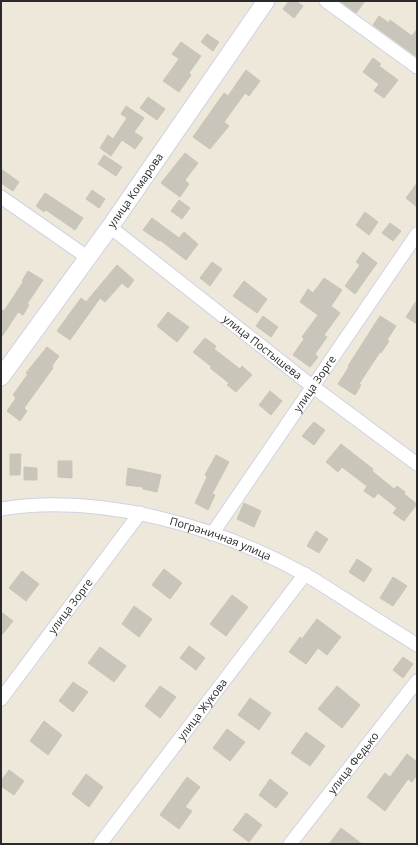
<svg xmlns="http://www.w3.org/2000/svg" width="418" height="845" font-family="'Open Sans',sans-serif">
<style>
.building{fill:#c9c5ba;stroke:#c9c5b4}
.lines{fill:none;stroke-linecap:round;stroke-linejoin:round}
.minor-casing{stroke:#d0d1e5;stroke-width:15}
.tertiary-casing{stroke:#d0d1e5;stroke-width:19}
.minor{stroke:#fff;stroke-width:13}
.tertiary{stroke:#fff;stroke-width:17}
.labels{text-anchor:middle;stroke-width:3;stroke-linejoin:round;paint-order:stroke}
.street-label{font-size:11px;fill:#2a2a2a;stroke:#fff}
</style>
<rect width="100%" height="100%" fill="#eee8db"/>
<path class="building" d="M 289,1 L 296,1 L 303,6 L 294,18 L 283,9 Z
M 340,1 L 365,1 L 356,13 Z
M 379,16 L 389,23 L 390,20 L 412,36 L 417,29 L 417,57 L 373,25 Z
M 207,34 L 219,42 L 213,51 L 201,42 Z
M 181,42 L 201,56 L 189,73 L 191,75 L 179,92 L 163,81 L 179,59 L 172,54 Z
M 373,58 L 381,64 L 379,66 L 398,80 L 384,98 L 374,91 L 379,84 L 363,72 Z
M 246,70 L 260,81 L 249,96 L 245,93 L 224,122 L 229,126 L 210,149 L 193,137 L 224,93 L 228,96 Z
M 148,97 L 165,109 L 157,120 L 140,108 Z
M 126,106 L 144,118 L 134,132 L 143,138 L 135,149 L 122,140 L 111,156 L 100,148 L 108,135 L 113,139 L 127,118 L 121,114 Z
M 185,153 L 198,163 L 185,180 L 189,184 L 180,197 L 161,183 Z
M 104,155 L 122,167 L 116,176 L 98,164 Z
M 1,169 L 19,182 L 13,191 L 1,183 Z
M 417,183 L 417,207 L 406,198 Z
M 92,190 L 105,199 L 99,208 L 86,199 Z
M 45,193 L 83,218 L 75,230 L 46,210 L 44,212 L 36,206 Z
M 179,200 L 190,208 L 182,219 L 171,211 Z
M 365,212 L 378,222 L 369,235 L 356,225 Z
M 152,218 L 179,238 L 184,232 L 198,244 L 186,260 L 160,240 L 159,241 L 143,230 Z
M 390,223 L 401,231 L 393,241 L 382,233 Z
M 363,252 L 377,263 L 355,294 L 345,286 L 360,265 L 356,262 Z
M 212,262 L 222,269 L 210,286 L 200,278 Z
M 117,265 L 134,280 L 128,288 L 122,283 L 105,302 L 100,298 L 70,340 L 57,331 L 81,298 L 86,302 Z
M 28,271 L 43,280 L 27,304 L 29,305 L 23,315 L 18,312 L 1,338 L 1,309 L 4,311 L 23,282 L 22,281 Z
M 324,278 L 342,290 L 331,306 L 340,313 L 324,335 L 327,337 L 315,354 L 318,357 L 310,367 L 293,355 L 304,339 L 302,337 L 318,315 L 300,302 L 308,289 L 313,293 Z
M 244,281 L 267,299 L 257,313 L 233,296 Z
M 417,300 L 417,324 L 406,317 Z
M 168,312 L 189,327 L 177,342 L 157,326 Z
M 263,316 L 278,327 L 271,337 L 256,326 Z
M 380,316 L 396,326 L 387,340 L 389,341 L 381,353 L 380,352 L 359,384 L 361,385 L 355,395 L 338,384 L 349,367 L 348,366 Z
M 205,338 L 216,346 L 214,349 L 240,369 L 242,366 L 252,375 L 236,392 L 227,385 L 229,383 L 210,368 L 212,367 L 193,352 Z
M 47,347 L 59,356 L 52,366 L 53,368 L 24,408 L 27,411 L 20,421 L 7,411 L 16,398 L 13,395 L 28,374 L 26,373 Z
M 270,391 L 282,401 L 271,415 L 259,405 Z
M 314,422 L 325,430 L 314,445 L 302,436 Z
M 341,444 L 373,469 L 372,471 L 394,489 L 397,486 L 405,492 L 404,494 L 417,504 L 404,521 L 393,513 L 397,508 L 378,493 L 374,498 L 364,491 L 367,486 L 342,467 L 338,472 L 326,462 Z
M 10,454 L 21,454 L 20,475 L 10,475 Z
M 216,455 L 229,462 L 212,494 L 215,495 L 208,510 L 195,503 L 207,477 L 205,475 Z
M 58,461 L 72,461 L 72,478 L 58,477 Z
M 24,467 L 37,468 L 37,480 L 24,480 Z
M 128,468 L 161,475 L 157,492 L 143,489 L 143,487 L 126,485 Z
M 244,503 L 261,511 L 254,527 L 237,519 Z
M 316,531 L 328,539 L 319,553 L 307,546 Z
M 357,559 L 372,569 L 364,582 L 349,572 Z
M 164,569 L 182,583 L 170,599 L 152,585 Z
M 22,571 L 39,584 L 26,601 L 9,588 Z
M 393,577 L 407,586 L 393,606 L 380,598 Z
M 232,595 L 248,607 L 226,636 L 210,624 Z
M 134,606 L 152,619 L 139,637 L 122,624 Z
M 1,612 L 13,621 L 1,636 Z
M 317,619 L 341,637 L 327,655 L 318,648 L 306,664 L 289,652 L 300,637 L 302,639 Z
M 189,646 L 205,658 L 196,670 L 180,658 Z
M 100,647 L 126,666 L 114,682 L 88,663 Z
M 403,657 L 413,664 L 403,678 L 393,670 Z
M 73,682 L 88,692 L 73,712 L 59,701 Z
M 160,686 L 176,697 L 160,718 L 145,706 Z
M 337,686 L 360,705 L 342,728 L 318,709 Z
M 250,698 L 271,713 L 259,730 L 238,715 Z
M 44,721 L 62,735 L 48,755 L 30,741 Z
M 227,729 L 245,742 L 230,761 L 213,748 Z
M 306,732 L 325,746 L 310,766 L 291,753 Z
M 407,754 L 417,762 L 417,775 L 412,782 L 408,779 L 385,811 L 367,797 L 385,773 L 390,777 Z
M 9,770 L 24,781 L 14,795 L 1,786 L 1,781 Z
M 86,774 L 103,787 L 89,807 L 72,794 Z
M 187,777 L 200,787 L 185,807 L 192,811 L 179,829 L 160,815 Z
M 270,779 L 288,793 L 276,808 L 259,795 Z
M 246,813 L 262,825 L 249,842 L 233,830 Z
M 341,828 L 362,844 L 329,844 Z"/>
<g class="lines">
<defs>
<g id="minor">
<path d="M 326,1 L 417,67"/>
<path d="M 1,197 L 87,257"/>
<path id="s1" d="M 110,227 L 312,386 L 417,464"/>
<path id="s2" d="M 1,509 C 101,493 217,526 304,574 C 317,581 330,590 343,598 C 367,614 392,629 417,645"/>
<path id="s3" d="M 212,534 L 417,234"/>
<path id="s4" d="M 1,699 L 140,513"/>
<path id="s5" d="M 100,844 L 305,574"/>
<path id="s6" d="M 290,844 L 417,681"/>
</g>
<g id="tertiary">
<path id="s7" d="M 1,377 L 110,227 L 266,1"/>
</g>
</defs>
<use href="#minor" class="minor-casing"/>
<use href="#tertiary" class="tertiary-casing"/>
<use href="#minor" class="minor"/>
<use href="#tertiary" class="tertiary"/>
</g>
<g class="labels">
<g class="street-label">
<text dy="4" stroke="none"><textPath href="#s7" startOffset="230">улица Комарова</textPath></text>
<text dy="4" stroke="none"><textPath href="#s1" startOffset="194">улица Постышева</textPath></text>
<text dy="4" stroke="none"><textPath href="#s3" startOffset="182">улица Зорге</textPath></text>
<text dy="4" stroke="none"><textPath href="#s2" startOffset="224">Пограничная улица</textPath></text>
<text dy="4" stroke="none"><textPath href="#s4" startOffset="116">улица Зорге</textPath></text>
<text dy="4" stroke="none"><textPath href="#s5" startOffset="169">улица Жукова</textPath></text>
<text dy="4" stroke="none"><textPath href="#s6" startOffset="103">улица Федько</textPath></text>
</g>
</g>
<rect width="418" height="845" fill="none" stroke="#2a2a2a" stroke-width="4"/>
</svg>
